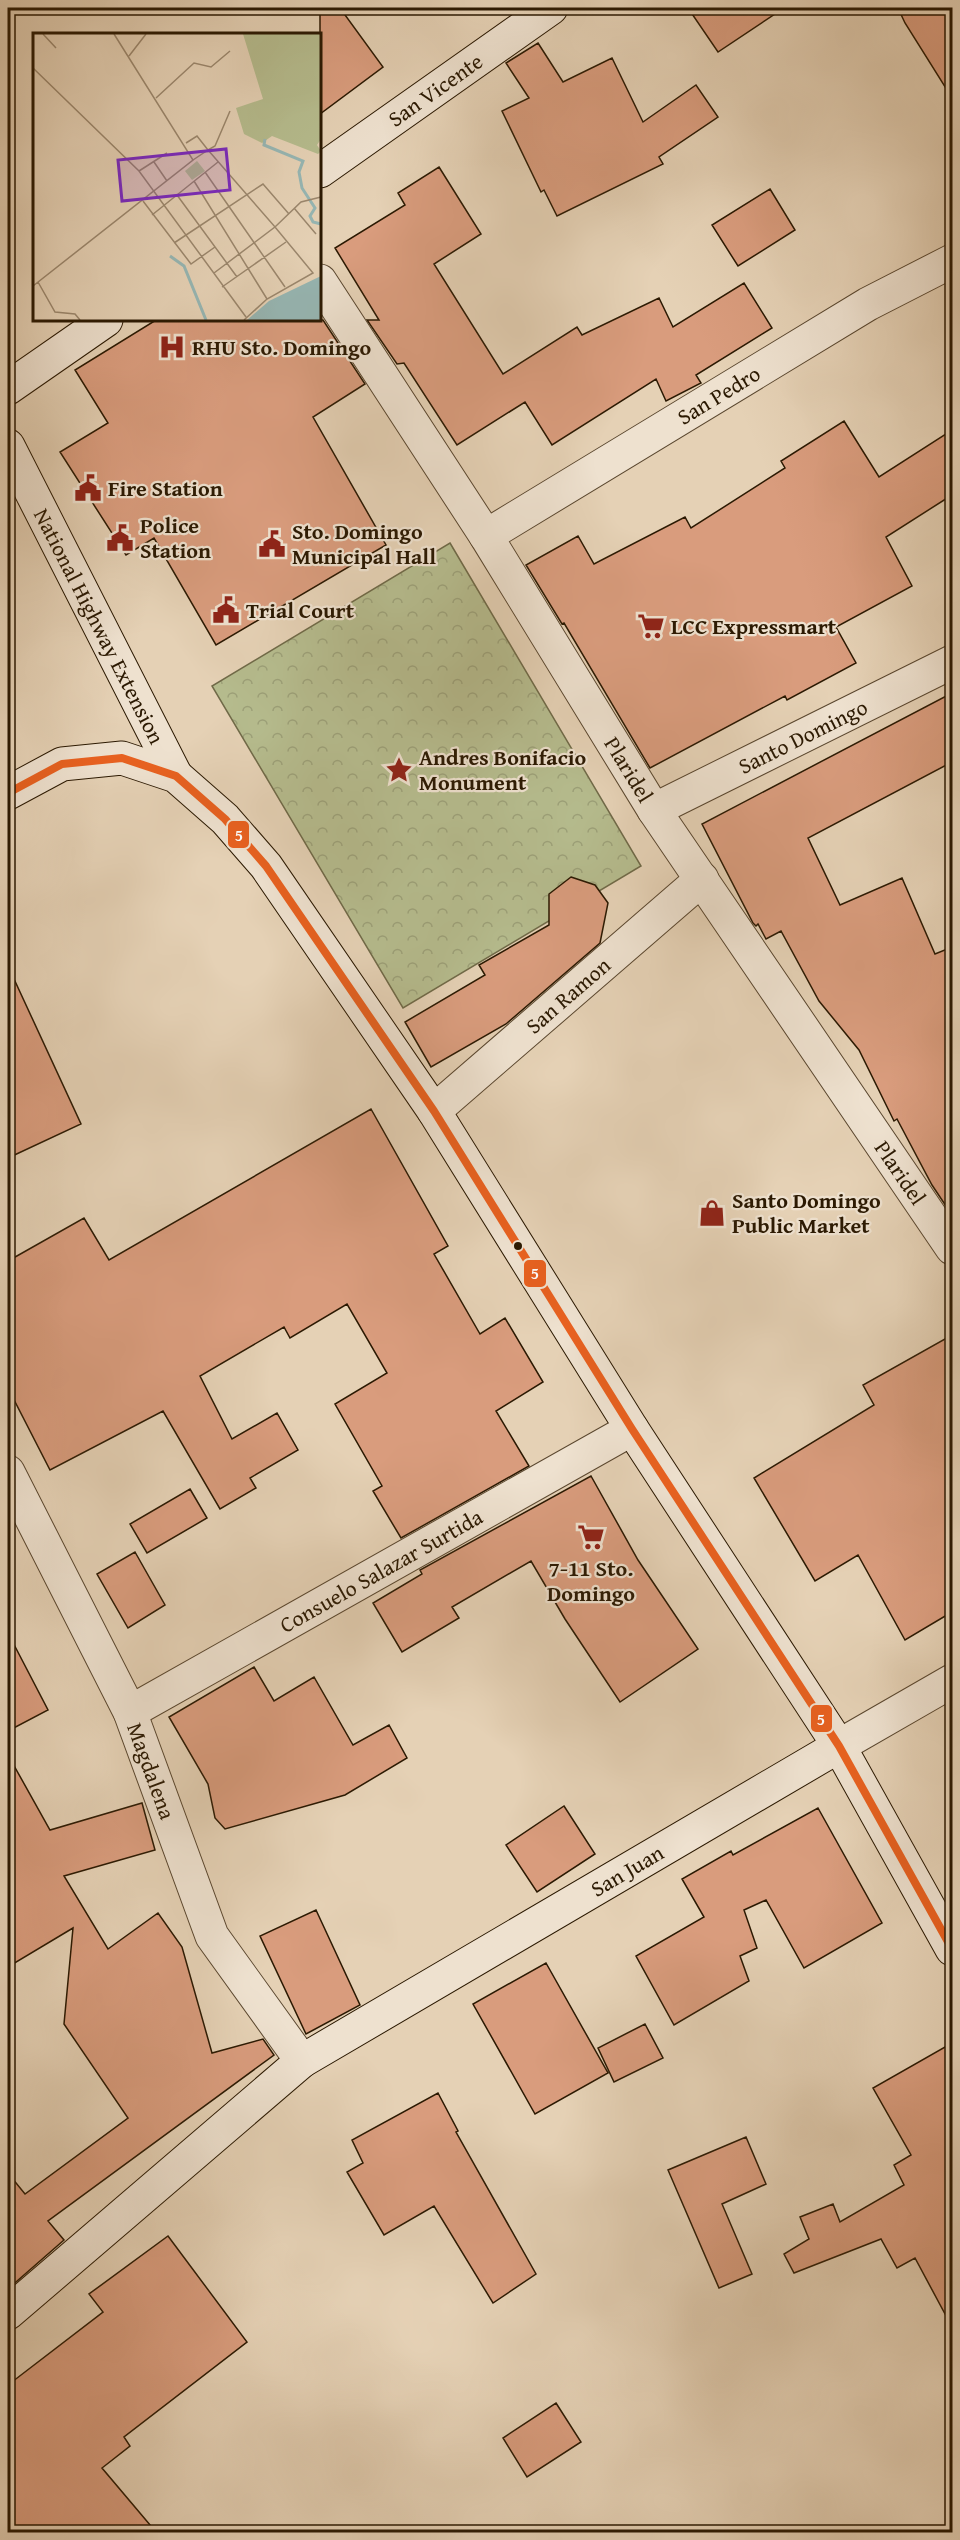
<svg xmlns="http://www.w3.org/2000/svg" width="960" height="2540" font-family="'Gentium Book Plus',serif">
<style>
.park{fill:url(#park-crowns);stroke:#706a48;stroke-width:1.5}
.building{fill:#d99c7d;stroke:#2b1902;stroke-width:1.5}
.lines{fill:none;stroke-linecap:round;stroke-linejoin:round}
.street-casing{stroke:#5a472f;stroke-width:35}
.secondary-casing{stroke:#2b1902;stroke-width:35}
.street{stroke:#eee1cf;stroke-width:33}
.secondary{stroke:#eee1cf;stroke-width:33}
.bus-1-casing{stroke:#eee1cf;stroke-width:12}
.bus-1{stroke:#e86120;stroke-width:8}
.bus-dot{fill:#2b1902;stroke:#eee1cf;stroke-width:2}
.labels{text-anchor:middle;stroke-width:4.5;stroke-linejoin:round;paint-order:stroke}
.street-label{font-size:22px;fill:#2b1902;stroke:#eee1cf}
.poi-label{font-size:22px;font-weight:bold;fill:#2b1902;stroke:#eee1cf;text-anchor:start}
.inset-river{fill:none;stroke:#96b6b3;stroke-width:3}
.inset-road{fill:none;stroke:#9b876d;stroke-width:1.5}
.view{fill:#7b2cbf;fill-opacity:0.15;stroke:#7b2cbf;stroke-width:3}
.inset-edge{fill:none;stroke:#2b1902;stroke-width:3}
.line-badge{stroke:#eee1cf;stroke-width:2}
.badge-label{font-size:16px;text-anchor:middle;font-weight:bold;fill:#fff}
</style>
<defs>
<pattern id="park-crowns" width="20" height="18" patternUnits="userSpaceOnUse" patternTransform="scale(1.5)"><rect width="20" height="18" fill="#b5bb8d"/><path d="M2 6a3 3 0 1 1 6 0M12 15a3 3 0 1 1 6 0" fill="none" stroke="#9ca078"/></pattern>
</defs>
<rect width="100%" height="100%" fill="#e5d1b5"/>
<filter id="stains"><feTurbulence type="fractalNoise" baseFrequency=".00333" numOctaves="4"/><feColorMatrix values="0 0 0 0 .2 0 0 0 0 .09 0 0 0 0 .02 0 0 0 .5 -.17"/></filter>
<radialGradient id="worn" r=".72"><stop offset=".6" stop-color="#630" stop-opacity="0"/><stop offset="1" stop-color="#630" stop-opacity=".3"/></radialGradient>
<path class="park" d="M 450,543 L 641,866 L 403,1008 L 212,686 Z"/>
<path class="building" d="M 320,8 L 340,8 L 383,67 L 320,114 Z
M 688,8 L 784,8 L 718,52 Z
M 898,8 L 952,8 L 952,98 L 905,23 Z
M 538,43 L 563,82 L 612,58 L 643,122 L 696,85 L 718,117 L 659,157 L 663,164 L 557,216 L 544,190 L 541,192 L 502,111 L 529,98 L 506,63 Z
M 439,167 L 481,234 L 434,264 L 503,374 L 577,327 L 582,335 L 659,298 L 673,327 L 744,283 L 772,328 L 696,375 L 701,383 L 666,401 L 656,379 L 552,445 L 525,402 L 457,445 L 404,363 L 397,364 L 367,320 L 379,320 L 335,248 L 405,205 L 398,193 Z
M 770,189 L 795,230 L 738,266 L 712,225 Z
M 156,320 L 323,320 L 365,384 L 313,417 L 386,545 L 216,645 L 154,538 L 126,555 L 60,452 L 108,423 L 75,370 Z
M 844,421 L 879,477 L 952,430 L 952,495 L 886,537 L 912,586 L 836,627 L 856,663 L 787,700 L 785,696 L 650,768 L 564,623 L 562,624 L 526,565 L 578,536 L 594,564 L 685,517 L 691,528 L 785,468 L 781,461 Z
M 952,693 L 952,762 L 808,838 L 840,905 L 902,878 L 935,954 L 952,947 L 952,1215 L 932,1185 L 897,1119 L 894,1121 L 859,1050 L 819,1001 L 781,931 L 766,939 L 758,924 L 756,926 L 753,923 L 702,824 Z
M 571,877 L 595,885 L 608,903 L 600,943 L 506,1024 L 431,1067 L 405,1022 L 485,975 L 479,965 L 549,925 L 549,894 Z
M 8,966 L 81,1124 L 8,1158 Z
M 371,1109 L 448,1246 L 434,1254 L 480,1334 L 505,1318 L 543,1382 L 496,1411 L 529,1466 L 401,1538 L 373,1491 L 382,1486 L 335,1404 L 387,1373 L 347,1304 L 290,1338 L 284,1327 L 200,1376 L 232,1439 L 277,1413 L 298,1450 L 250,1478 L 256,1488 L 220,1509 L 163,1411 L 50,1470 L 8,1388 L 8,1261 L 84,1218 L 109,1260 Z
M 952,1335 L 952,1612 L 905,1640 L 858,1555 L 815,1581 L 754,1478 L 874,1405 L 863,1385 Z
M 591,1476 L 638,1560 L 698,1649 L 620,1702 L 565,1619 L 531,1561 L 452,1607 L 459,1618 L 402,1652 L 373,1603 L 422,1574 L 420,1570 Z
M 190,1489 L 207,1518 L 147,1553 L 130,1524 Z
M 135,1552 L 165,1605 L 128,1628 L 97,1574 Z
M 8,1633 L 48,1710 L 8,1731 Z
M 254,1667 L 274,1701 L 314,1677 L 353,1745 L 389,1725 L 407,1758 L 345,1795 L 225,1829 L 215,1818 L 208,1784 L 169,1717 Z
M 8,1755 L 50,1830 L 142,1803 L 155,1850 L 64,1876 L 108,1949 L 158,1913 L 182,1947 L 212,2053 L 263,2039 L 274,2055 L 48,2221 L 64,2240 L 8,2289 L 8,2173 L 25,2194 L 128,2118 L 64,2024 L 73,1928 L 8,1967 Z
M 564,1806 L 595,1854 L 537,1892 L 506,1845 Z
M 818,1808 L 882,1923 L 804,1968 L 766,1900 L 744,1910 L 757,1948 L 740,1956 L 749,1981 L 674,2025 L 636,1956 L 704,1917 L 682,1879 L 731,1851 L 733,1855 Z
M 316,1910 L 360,2005 L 306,2034 L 260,1936 Z
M 546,1963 L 608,2073 L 535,2114 L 473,2004 Z
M 645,2024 L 663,2058 L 614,2082 L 598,2048 Z
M 952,2043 L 952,2327 L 915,2258 L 897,2268 L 881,2239 L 794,2273 L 784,2254 L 809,2239 L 800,2217 L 833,2204 L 840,2222 L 904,2185 L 894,2165 L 911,2155 L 873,2088 Z
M 438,2093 L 458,2131 L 456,2132 L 536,2274 L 493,2303 L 434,2206 L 384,2235 L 347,2172 L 363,2163 L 352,2140 Z
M 746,2137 L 766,2184 L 722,2204 L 752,2274 L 719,2288 L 668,2170 Z
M 168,2236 L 247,2342 L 124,2437 L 130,2446 L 102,2468 L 156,2532 L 8,2532 L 8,2385 L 103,2312 L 89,2294 Z
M 556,2403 L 581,2442 L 527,2477 L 503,2438 Z"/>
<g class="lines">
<defs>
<g id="street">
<path id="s1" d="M 320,281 L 486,536 L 654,810 L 952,1248"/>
<path id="s2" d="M 486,536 L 868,304 L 952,261"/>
<path id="s3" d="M 654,810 L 952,662"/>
<path id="s4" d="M 434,1111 L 702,879"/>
<path id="s5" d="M 8,1472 L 130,1712 L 212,1936 L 302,2061"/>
<path id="s6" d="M 130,1712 L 632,1429"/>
<path d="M 839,1746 L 952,1681"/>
</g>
<g id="secondary">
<path id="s7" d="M 320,171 L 551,8"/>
<path d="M 8,388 L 106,320"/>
<path id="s8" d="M 8,446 L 176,776"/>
<path d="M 8,793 L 62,764 L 122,758 L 176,776 L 225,819 L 266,866 L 434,1111 L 632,1429 L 839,1746 L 952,1949"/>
<path id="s9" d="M 8,2313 L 302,2061 L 839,1746"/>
</g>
</defs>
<use href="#street" class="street-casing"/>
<use href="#secondary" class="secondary-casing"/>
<use href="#street" class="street"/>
<use href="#secondary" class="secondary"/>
<defs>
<path id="bus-1" d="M 8,793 L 62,764 L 122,758 L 176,776 L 225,819 L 266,866 L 434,1111 L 632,1429 L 839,1746 L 952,1949"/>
</defs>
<use href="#bus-1" class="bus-1-casing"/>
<use href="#bus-1" class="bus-1"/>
</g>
<defs>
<symbol id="hospital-bare" viewBox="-9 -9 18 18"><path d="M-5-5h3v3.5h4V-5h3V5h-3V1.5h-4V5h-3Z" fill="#8f2418" stroke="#eee1cf" stroke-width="2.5" paint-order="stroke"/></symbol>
<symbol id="civic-bare" viewBox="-9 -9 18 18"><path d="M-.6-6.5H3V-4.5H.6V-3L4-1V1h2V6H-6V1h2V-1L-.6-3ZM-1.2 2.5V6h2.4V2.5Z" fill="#8f2418" stroke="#eee1cf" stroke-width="2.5" paint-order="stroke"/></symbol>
<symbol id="supermarket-bare" viewBox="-9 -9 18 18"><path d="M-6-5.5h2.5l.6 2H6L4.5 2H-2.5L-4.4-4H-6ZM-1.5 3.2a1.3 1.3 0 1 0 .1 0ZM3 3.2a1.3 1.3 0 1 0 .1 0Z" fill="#8f2418" stroke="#eee1cf" stroke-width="2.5" paint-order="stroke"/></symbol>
<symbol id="sight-bare" viewBox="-9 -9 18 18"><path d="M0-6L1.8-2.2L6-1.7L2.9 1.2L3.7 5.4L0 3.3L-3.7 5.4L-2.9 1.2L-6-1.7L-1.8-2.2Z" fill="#8f2418" stroke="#eee1cf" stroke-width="2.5" paint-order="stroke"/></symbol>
<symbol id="shop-bare" viewBox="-9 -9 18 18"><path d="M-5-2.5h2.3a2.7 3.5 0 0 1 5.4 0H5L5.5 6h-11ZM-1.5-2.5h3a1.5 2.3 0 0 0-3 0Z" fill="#8f2418" stroke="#eee1cf" stroke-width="2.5" paint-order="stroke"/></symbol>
</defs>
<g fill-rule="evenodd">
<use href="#hospital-bare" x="153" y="328" width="38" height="38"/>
<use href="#civic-bare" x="69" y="469" width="38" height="38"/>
<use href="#civic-bare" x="101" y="519" width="38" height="38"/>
<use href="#civic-bare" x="253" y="525" width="38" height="38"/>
<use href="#civic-bare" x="207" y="591" width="38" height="38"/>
<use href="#supermarket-bare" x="632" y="607" width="38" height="38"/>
<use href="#sight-bare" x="380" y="751" width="38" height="38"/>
<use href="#shop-bare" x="693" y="1194" width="38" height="38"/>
<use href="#supermarket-bare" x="572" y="1518" width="38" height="38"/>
</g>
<circle class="bus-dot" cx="518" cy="1246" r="5"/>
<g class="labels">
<g class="street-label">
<text dy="8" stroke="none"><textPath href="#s7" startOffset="141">San Vicente</textPath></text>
<text dy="8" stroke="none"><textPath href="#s2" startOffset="272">San Pedro</textPath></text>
<text dy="8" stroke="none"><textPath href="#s8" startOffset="202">National Highway Extension</textPath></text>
<text dy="8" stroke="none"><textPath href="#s3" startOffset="166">Santo Domingo</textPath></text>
<text dy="8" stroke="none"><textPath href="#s1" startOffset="578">Plaridel</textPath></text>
<text dy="8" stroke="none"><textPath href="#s4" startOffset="177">San Ramon</textPath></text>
<text dy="8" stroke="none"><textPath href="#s1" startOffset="1064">Plaridel</textPath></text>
<text dy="8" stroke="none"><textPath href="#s6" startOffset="288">Consuelo Salazar Surtida</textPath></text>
<text dy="8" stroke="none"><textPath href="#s5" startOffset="332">Magdalena</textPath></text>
<text dy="8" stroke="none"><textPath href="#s9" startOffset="764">San Juan</textPath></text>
</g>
<g class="poi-label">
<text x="192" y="355">RHU Sto. Domingo</text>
<text x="108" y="496">Fire Station</text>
<text x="140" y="533">Police<tspan x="140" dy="25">Station</tspan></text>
<text x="292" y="539">Sto. Domingo<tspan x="292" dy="25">Municipal Hall</tspan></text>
<text x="246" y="618">Trial Court</text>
<text x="671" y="634">LCC Expressmart</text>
<text x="419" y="765">Andres Bonifacio<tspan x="419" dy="25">Monument</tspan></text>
<text x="732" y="1208">Santo Domingo<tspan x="732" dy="25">Public Market</tspan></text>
<text x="591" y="1576" text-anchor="middle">7-11 Sto.<tspan x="591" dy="25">Domingo</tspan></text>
</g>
</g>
<g transform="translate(33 33)">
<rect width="288" height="288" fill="#e5d1b5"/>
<path d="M 210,1 L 288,1 L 288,106 L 284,112 L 288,118 L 285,121 L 239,103 L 229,110 L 211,101 L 203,75 L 230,66 Z" fill="#b5bb8d"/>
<path d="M 164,128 L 172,138 L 159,147 L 152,138 Z" fill="#b5bb8d"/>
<path d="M 288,243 L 288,287 L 214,287 L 236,268 Z" fill="#96b6b3"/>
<path class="inset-river" d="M 232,106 L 231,112 L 270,128 L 266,139 L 269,155 L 282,175 L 277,183 L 280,189 L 288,191M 137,223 L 151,233 L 173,287"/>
<path class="inset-road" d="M 10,1 L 23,15M 96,23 L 113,1M 0,35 L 106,138 L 213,284M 123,65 L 161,30 L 178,34 L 197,18M 153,110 L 164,103 L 175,117 L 182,113 L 197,78M 160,127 L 175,117 L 242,194 L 268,169 L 288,164M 121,129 L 134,148M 106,138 L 134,120M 172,139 L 252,254M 161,148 L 234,266M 144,162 L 204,244M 110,168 L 158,231 L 182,214M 261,175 L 283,201M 119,182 L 185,129M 141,210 L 230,151 L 256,181M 181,240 L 242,194 L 280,240 L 234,266 L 211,287M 5,249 L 22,279 L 42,281 L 47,287M 0,253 L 160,127 L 81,1M 189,254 L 253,209"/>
<path class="view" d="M 193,116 L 197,157 L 89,168 L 85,127 Z"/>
<rect width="288" height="288" class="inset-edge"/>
</g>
<g class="line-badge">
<rect x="227" y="820" width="23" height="29" rx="6" fill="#e86120"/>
<rect x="523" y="1259" width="24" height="29" rx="6" fill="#e86120"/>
<rect x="810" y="1704" width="23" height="29" rx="6" fill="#e86120"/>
</g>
<g class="badge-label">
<text x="239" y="841">5</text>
<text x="535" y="1279">5</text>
<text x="821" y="1725">5</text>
</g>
<rect width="960" height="2540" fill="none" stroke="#e5d1b5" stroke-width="30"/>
<rect x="9" y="9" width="942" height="2522" fill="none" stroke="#2b1902" stroke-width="3"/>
<rect x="15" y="15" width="930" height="2510" fill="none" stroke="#2b1902" stroke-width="1.5"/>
<rect width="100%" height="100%" filter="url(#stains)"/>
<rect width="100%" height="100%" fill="url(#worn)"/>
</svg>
